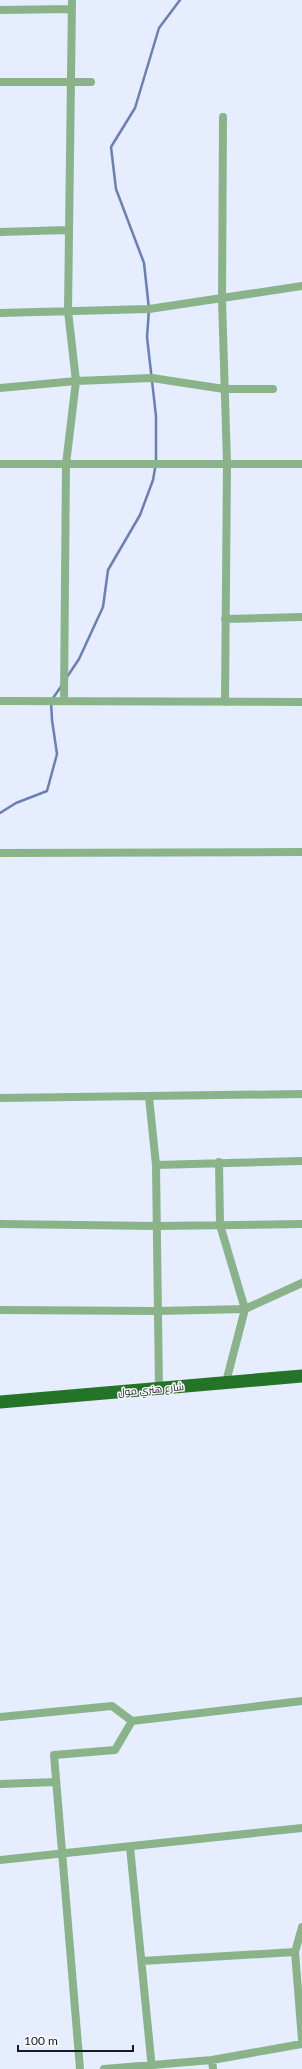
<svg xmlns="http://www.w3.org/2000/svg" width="302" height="2069" font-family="Lato,Cairo,sans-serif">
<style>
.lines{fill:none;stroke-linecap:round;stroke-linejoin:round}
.stream{stroke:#6a80b4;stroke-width:2.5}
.minor{stroke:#8ab389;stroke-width:8}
.trunk{stroke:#237427;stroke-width:13}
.labels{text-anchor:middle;stroke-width:3;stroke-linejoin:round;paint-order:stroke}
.street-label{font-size:10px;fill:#151a24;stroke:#fafafa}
</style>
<rect width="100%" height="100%" fill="#e5edfe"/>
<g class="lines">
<path class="stream" d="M 67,677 L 79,659 L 103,607 L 108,570 L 140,515 L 153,480 L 156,463 L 156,416 L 147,337 L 149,309 L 144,263 L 116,189 L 111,147 L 135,108 L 159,28 L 180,0
M 0,813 L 16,803 L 47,791 L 57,754 L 52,720 L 51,701 L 62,685"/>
<path class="minor" d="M 0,10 L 72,9
M 0,82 L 91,82
M 223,117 L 222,300 L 227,463 L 225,702
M 0,232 L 68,230
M 0,313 L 149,309 L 302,286
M 0,388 L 76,381 L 152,378 L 224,389 L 273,389
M 0,464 L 302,464
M 225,619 L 302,617
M 0,701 L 302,702
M 64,701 L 66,464 L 76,381 L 68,311 L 72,0
M 0,853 L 302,852
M 149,1097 L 156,1165 L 159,1389
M 0,1098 L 302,1094
M 219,1162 L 220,1225 L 245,1309 L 226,1382
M 156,1165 L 302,1161
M 0,1224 L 157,1226 L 302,1224
M 0,1310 L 158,1311 L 245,1309 L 302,1283
M 0,1717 L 112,1706 L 132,1721
M 0,1784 L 56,1782
M 130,1847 L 152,2069
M 0,1860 L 302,1828
M 302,1927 L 295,1952 L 302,2040
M 142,1961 L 295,1952
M 212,2060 L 213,2069
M 80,2069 L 54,1755 L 115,1750 L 132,1721 L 302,1701
M 104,2069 L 212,2060 L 302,2044"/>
<path class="trunk" d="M 0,1402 L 302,1376"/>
</g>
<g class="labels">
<g class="street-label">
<text transform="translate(151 1389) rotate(-5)" y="4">شارع هنري مول</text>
</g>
</g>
<path d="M18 2045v6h115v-6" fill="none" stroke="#151a24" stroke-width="2"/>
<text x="24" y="2045" font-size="12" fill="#151a24" stroke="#fafafa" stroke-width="3" paint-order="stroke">100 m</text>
</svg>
